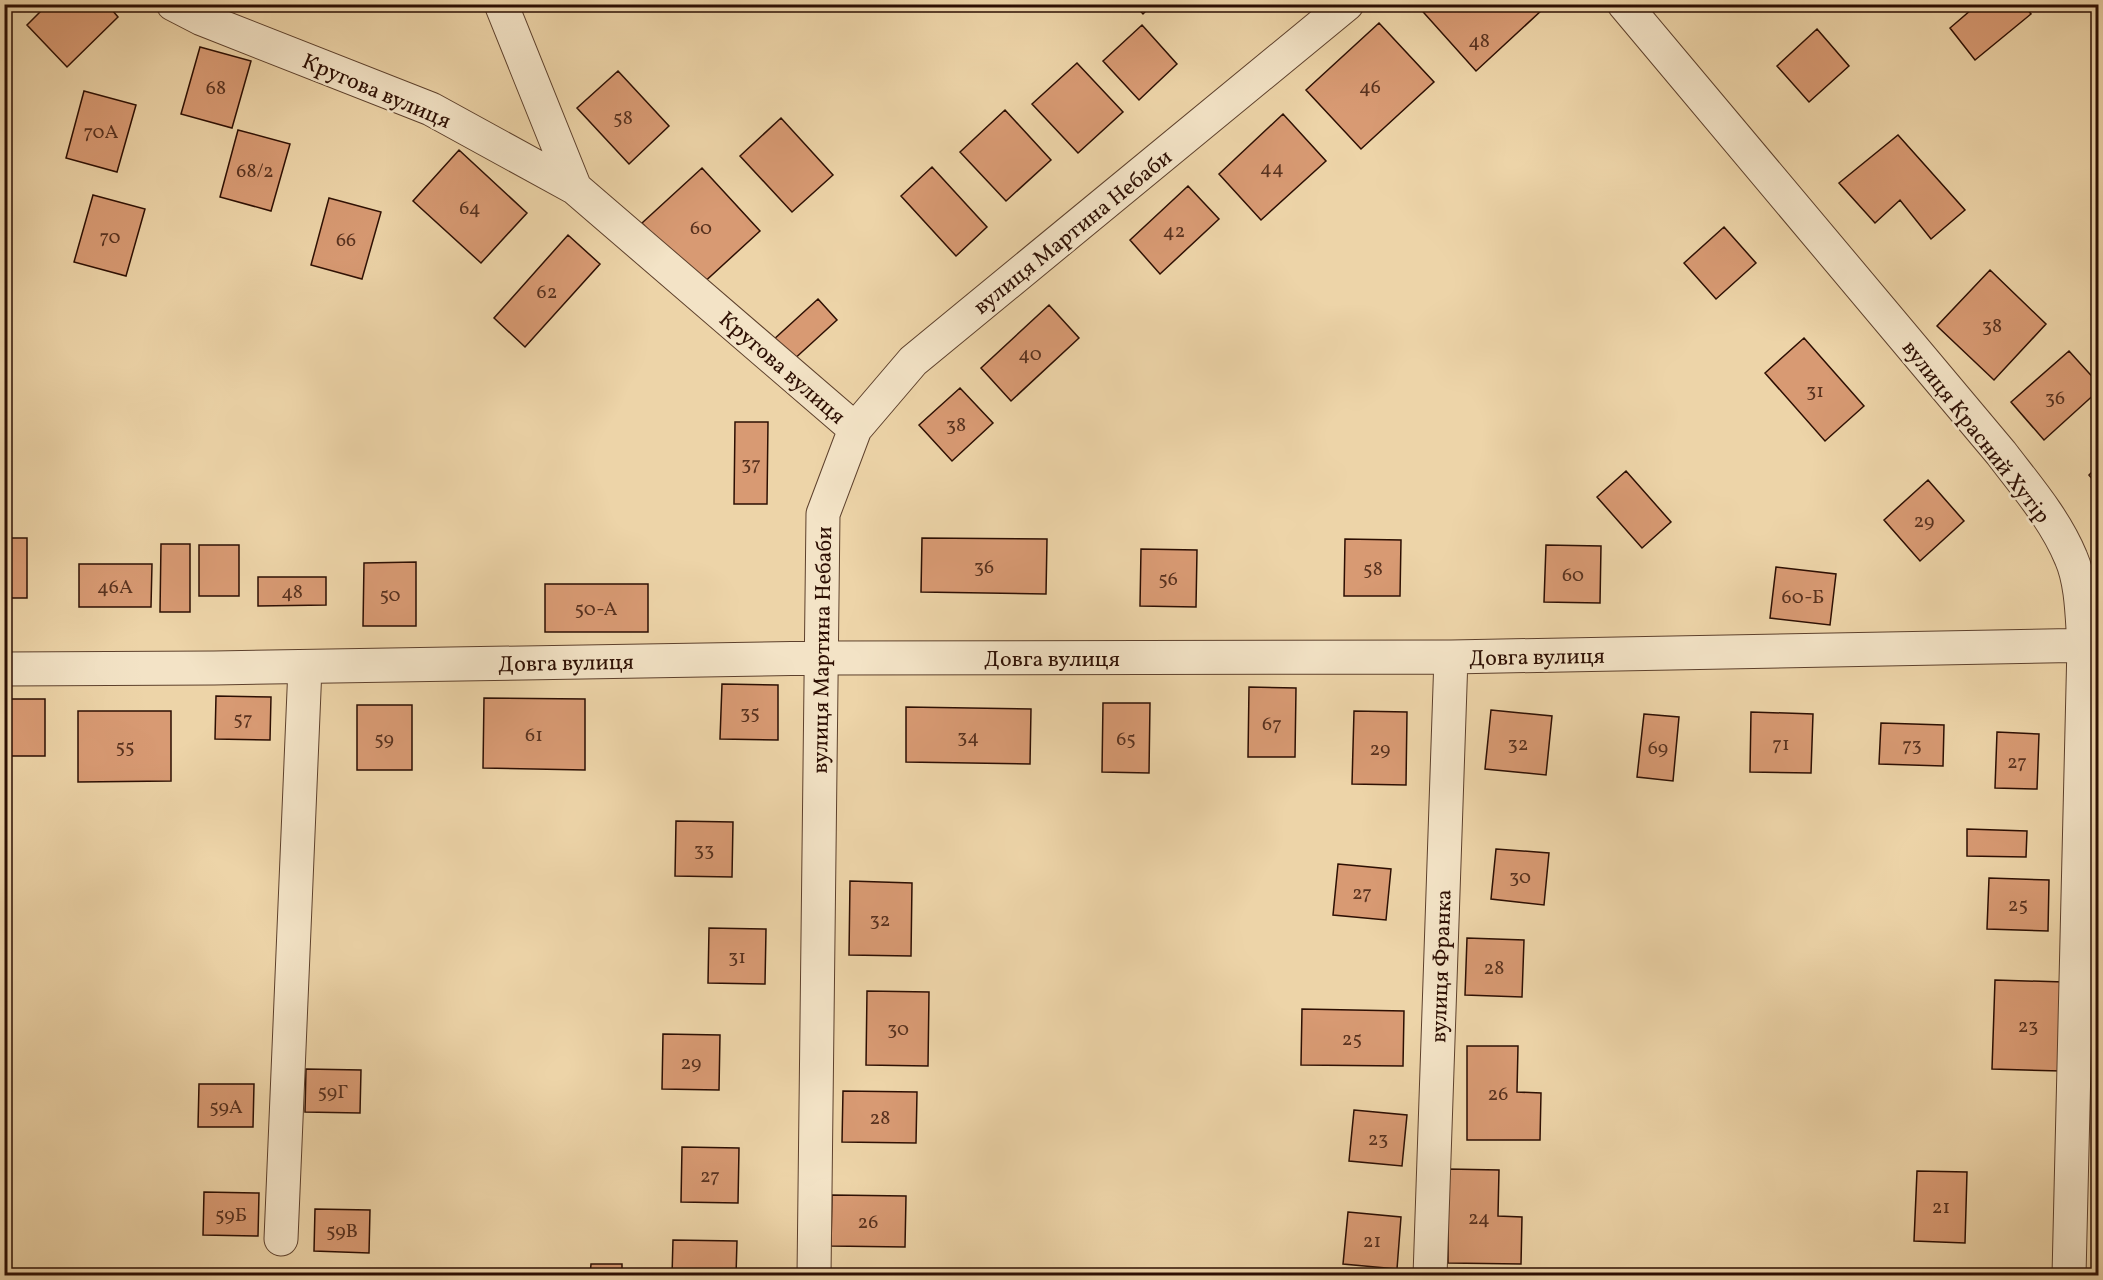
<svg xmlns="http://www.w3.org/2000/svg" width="2103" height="1280" font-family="Vollkorn,serif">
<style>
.building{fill:#d89a73;stroke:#2d0f03;stroke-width:1.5}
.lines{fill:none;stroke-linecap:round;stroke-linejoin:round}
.street-casing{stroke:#5d402c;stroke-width:35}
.street{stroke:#f3e3c6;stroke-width:33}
.labels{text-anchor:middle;stroke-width:5;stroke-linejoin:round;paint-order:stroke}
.number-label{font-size:20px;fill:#58321f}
.street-label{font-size:22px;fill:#2d0f03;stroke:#f3e3c6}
</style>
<rect width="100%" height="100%" fill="#edd4a8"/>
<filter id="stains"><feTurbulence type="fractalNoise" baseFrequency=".00333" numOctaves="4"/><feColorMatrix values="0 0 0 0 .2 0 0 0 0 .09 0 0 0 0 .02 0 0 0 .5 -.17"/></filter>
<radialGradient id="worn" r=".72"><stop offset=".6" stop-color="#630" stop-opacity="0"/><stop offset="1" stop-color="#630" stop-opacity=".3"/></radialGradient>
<path class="building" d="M 48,4 L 107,4 L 118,17 L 67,67 L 27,25 Z
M 1134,4 L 1153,4 L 1143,14 Z
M 1416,4 L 1537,4 L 1542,10 L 1476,71 Z
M 1978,4 L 2023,4 L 2031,14 L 1975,60 L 1950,28 Z
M 1379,23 L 1434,82 L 1361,149 L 1306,90 Z
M 1142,25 L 1177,64 L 1139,100 L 1103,61 Z
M 1817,29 L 1849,66 L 1809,102 L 1777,66 Z
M 200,47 L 251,61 L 232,128 L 181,114 Z
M 1077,63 L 1123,112 L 1078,153 L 1032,104 Z
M 618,71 L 669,126 L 629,164 L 577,108 Z
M 84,91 L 136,105 L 117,172 L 66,158 Z
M 1005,110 L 1051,160 L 1006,201 L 960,152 Z
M 1283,114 L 1326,161 L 1261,220 L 1219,174 Z
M 781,118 L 833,175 L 792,212 L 740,156 Z
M 238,130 L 290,144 L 271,211 L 220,197 Z
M 1898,135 L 1965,210 L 1931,239 L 1900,200 L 1875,223 L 1839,183 Z
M 459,150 L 527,213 L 481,263 L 413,201 Z
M 932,167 L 987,227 L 956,256 L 901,196 Z
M 702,168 L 760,231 L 700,286 L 642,223 Z
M 1188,186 L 1219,219 L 1160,274 L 1130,240 Z
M 93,195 L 145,209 L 126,276 L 74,262 Z
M 329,198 L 381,212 L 362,279 L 311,265 Z
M 1724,227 L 1756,263 L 1716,299 L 1684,263 Z
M 568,235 L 600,264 L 525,347 L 494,318 Z
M 1990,270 L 2046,324 L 1994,380 L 1937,326 Z
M 818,299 L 837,320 L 791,362 L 772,341 Z
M 1049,305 L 1079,338 L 1011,401 L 981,368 Z
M 1804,338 L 1864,406 L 1825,441 L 1765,373 Z
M 2069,351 L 2098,383 L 2098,391 L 2044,440 L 2011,402 Z
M 960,388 L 993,423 L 952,461 L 919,425 Z
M 735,422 L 768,422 L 767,504 L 734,504 Z
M 2098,466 L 2098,486 L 2089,475 Z
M 1626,471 L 1671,522 L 1642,548 L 1597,497 Z
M 1928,480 L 1964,521 L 1920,561 L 1884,520 Z
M 4,538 L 27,538 L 27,598 L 4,598 Z
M 922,538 L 1047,539 L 1046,594 L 921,592 Z
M 1345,539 L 1401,540 L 1400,596 L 1344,596 Z
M 161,544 L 190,544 L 190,612 L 160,612 Z
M 199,545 L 239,545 L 239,596 L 199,596 Z
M 1546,545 L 1601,546 L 1600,603 L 1544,602 Z
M 1141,549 L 1197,550 L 1196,607 L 1140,606 Z
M 416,562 L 416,626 L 363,626 L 364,563 Z
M 79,564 L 152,564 L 151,607 L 79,607 Z
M 1776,567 L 1836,574 L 1830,625 L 1770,618 Z
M 258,577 L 326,577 L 326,605 L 258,606 Z
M 545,584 L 648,584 L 648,632 L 545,632 Z
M 722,684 L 778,685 L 778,740 L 720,739 Z
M 1249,687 L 1296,688 L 1295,757 L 1248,757 Z
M 216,696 L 271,697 L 270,740 L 215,739 Z
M 484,698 L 585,699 L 585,770 L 483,768 Z
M 4,699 L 45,699 L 45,756 L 4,756 Z
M 1103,703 L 1150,703 L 1149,773 L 1102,772 Z
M 357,705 L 412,705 L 412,770 L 357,770 Z
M 906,707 L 1031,709 L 1030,764 L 906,762 Z
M 1491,710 L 1552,716 L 1546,775 L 1485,769 Z
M 78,711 L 171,711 L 171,781 L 78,782 Z
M 1354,711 L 1407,712 L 1406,785 L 1352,784 Z
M 1751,712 L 1813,714 L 1811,773 L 1750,772 Z
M 1644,714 L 1679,717 L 1673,781 L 1637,777 Z
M 1881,723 L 1944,725 L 1943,766 L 1879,764 Z
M 1997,732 L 2039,734 L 2037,789 L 1995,788 Z
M 676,821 L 733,822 L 732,877 L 675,876 Z
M 1967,829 L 2027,831 L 2026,857 L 1967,856 Z
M 1496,849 L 1549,853 L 1544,905 L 1491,899 Z
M 1338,864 L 1391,869 L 1386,920 L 1333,915 Z
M 1989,878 L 2049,880 L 2048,931 L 1987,929 Z
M 850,881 L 912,883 L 911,956 L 849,955 Z
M 709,928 L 766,929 L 765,984 L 708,983 Z
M 1467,938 L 1524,940 L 1522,997 L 1465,995 Z
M 2095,974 L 2098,974 L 2098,1026 L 2094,1025 Z
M 1995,980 L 2064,982 L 2061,1071 L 1992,1069 Z
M 867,991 L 929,992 L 928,1066 L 866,1065 Z
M 1302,1009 L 1404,1011 L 1403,1066 L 1301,1065 Z
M 663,1034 L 720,1035 L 719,1090 L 662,1089 Z
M 1467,1046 L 1518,1046 L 1517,1092 L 1541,1093 L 1540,1140 L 1467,1140 Z
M 306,1069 L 361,1070 L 360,1113 L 305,1112 Z
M 199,1084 L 254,1084 L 253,1127 L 198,1127 Z
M 843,1091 L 917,1092 L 916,1143 L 842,1142 Z
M 1354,1110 L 1407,1115 L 1402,1166 L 1349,1161 Z
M 682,1147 L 739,1148 L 738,1203 L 681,1202 Z
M 1448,1169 L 1499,1170 L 1498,1216 L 1522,1217 L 1521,1264 L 1448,1263 Z
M 1917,1171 L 1967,1172 L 1965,1243 L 1914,1241 Z
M 204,1192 L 259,1193 L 258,1236 L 203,1235 Z
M 832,1195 L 906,1196 L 905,1247 L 831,1246 Z
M 315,1209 L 370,1210 L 369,1253 L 314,1251 Z
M 1348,1212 L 1401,1217 L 1397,1269 L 1343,1264 Z
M 2095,1227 L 2098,1227 L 2098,1276 L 2093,1276 Z
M 673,1240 L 737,1241 L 736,1276 L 672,1276 Z
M 591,1264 L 622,1264 L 622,1276 L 590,1276 Z"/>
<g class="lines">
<defs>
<path id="street" d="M 173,4 L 202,19 L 431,109 L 575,188 L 855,429
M 501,4 L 575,188
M 1624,4 L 2001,453 C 2026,486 2055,519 2071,558 C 2082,583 2082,617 2084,645 L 2069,1276
M 4,669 L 214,668 L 821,658 L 1451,657 L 2098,645
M 281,1239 L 305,667
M 814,1276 L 823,514 L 855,429 L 913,361 L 1347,4
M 1430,1276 L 1451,657"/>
</defs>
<use href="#street" class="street-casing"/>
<use href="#street" class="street"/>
</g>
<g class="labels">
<g class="number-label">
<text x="1479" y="47">48</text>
<text x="1370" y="93">46</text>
<text x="216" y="94">68</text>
<text x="623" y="124">58</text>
<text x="101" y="138">70А</text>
<text x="1272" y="174">44</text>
<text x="255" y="177">68/2</text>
<text x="470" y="214">64</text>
<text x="701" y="234">60</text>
<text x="1174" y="237">42</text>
<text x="110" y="243">70</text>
<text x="346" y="246">66</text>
<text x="547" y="298">62</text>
<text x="1992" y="332">38</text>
<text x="1030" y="360">40</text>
<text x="1815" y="397">31</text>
<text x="2055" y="404">36</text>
<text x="956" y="431">38</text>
<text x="751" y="470">37</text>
<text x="1924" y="527">29</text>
<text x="984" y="573">36</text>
<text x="1373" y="575">58</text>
<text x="1573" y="581">60</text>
<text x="1168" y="585">56</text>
<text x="115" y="593">46А</text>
<text x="292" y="598">48</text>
<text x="390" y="601">50</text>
<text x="1803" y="603">60-Б</text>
<text x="596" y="615">50-А</text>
<text x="750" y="719">35</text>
<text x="243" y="725">57</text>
<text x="1272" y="730">67</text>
<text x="534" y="741">61</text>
<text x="968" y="743">34</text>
<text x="384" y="745">59</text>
<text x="1126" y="745">65</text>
<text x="1518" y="750">32</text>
<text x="1781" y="750">71</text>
<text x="1912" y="751">73</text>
<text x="125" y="753">55</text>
<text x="1658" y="754">69</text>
<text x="1380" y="755">29</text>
<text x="2017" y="768">27</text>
<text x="704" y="856">33</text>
<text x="1520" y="883">30</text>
<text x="1362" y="899">27</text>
<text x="2018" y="911">25</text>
<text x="880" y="926">32</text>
<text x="737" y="963">31</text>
<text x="1494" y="974">28</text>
<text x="2028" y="1032">23</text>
<text x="898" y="1035">30</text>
<text x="1352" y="1045">25</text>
<text x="691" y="1069">29</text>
<text x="333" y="1098">59Г</text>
<text x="1498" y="1100">26</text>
<text x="226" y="1113">59А</text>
<text x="880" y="1124">28</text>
<text x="1378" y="1145">23</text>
<text x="710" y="1182">27</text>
<text x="1941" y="1213">21</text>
<text x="231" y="1221">59Б</text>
<text x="1479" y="1224">24</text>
<text x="868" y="1228">26</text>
<text x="342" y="1237">59В</text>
<text x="1372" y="1247">21</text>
</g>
<g class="street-label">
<text transform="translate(377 90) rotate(23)" y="8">Кругова вулиця</text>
<text transform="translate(1072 231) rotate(-39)" y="8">вулиця Мартина Небаби</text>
<text transform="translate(783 367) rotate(41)" y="8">Кругова вулиця</text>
<text transform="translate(1977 431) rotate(52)" y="8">вулиця Красний Хутір</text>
<text transform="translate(821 650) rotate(-89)" y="8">вулиця Мартина Небаби</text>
<text transform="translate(1537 656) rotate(-1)" y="8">Довга вулиця</text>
<text x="1052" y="666">Довга вулиця</text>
<text transform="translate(566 662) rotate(-1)" y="8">Довга вулиця</text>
<text transform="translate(1440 966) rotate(-88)" y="8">вулиця Франка</text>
</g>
</g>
<rect width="2103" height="1280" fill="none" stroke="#edd4a8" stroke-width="24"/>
<rect x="6" y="6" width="2091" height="1268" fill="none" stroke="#2d0f03" stroke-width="3"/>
<rect x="12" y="12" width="2079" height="1256" fill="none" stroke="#2d0f03" stroke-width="1.5"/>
<rect width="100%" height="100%" filter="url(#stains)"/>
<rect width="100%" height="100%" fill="url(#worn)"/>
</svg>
